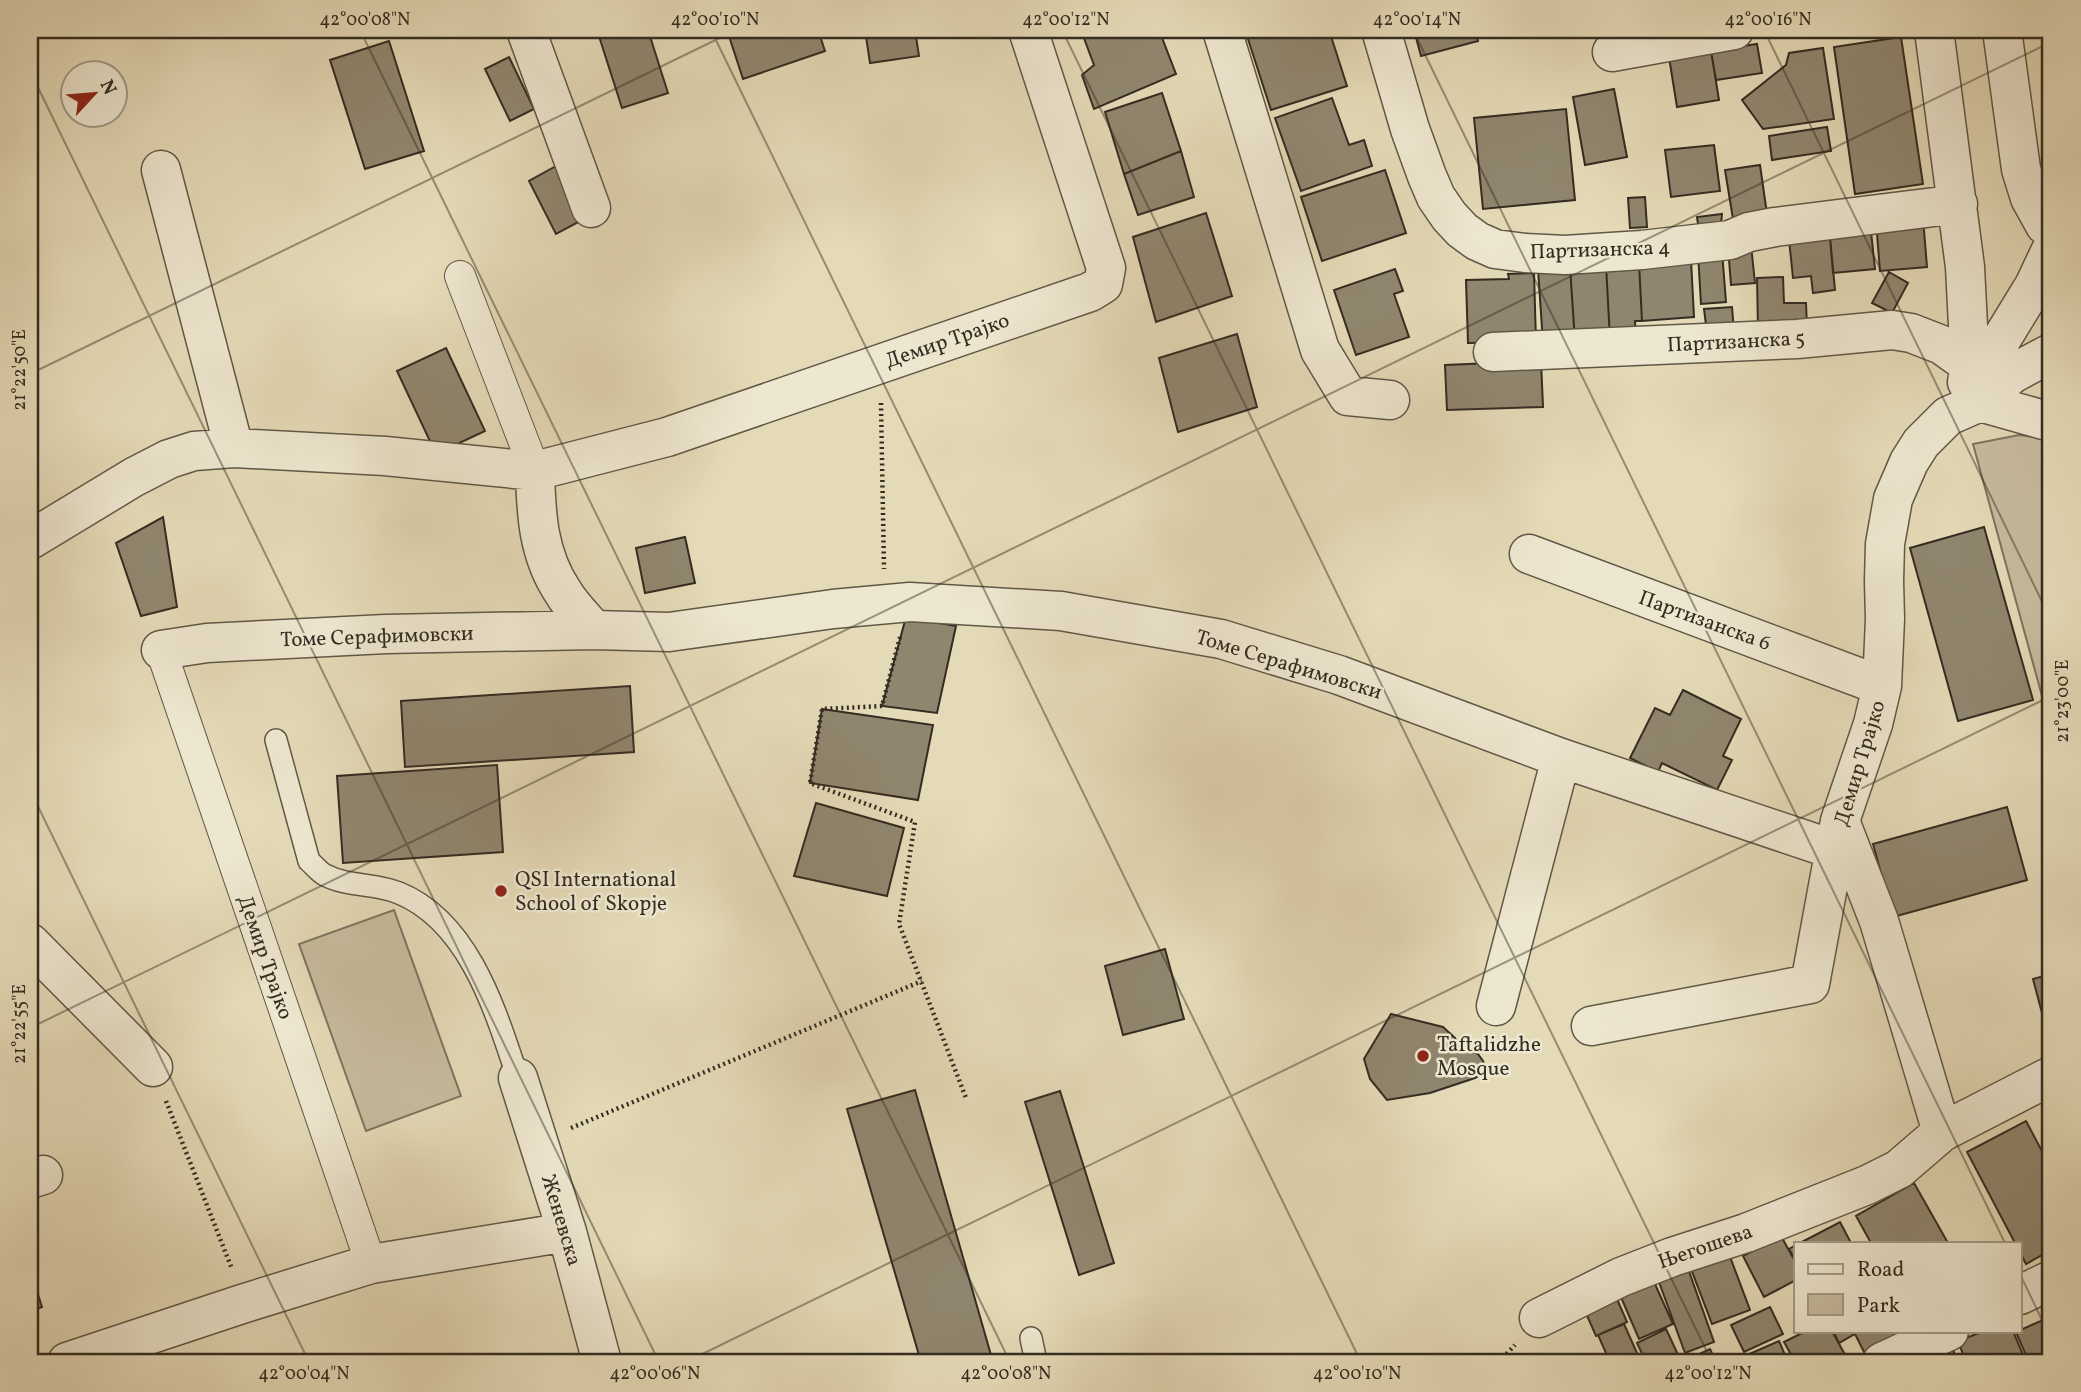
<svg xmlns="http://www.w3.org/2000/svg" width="2081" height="1392" font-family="Vollkorn,serif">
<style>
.green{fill:#c7bc9e;stroke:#7d7460;stroke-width:2}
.building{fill:#90866f;stroke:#332c22;stroke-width:2}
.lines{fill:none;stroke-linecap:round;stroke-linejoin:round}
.service-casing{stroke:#605847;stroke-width:24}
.pedestrian-casing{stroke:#605847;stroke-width:32}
.minor-casing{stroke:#605847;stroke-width:41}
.path{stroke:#332c22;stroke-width:4.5;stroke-dasharray:2 3.5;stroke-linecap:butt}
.service{stroke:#eee7d0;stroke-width:21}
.pedestrian{stroke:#eee7d0;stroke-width:30}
.minor{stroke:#eee7d0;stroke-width:38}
.ticks{fill:none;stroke:#332c22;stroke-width:2;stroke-opacity:0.45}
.poi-dot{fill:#8f2418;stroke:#eee7d0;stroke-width:2.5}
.labels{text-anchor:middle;stroke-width:5;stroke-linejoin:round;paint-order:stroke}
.street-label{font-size:21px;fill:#332c22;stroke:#eee7d0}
.poi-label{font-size:21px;fill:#332c22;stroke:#eee7d0;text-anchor:start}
.neatline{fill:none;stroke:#332c22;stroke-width:2.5}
.ticks-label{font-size:18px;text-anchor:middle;fill:#332c22}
</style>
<rect width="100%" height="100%" fill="#e5dab7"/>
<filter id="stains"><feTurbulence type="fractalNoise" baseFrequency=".00286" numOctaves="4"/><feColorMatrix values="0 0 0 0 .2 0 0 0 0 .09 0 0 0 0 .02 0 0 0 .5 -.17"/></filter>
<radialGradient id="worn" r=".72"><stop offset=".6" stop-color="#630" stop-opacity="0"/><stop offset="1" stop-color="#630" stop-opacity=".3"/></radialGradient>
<path class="green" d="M 2019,435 L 2042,438 L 2051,441 L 2051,729 L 1973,444 Z
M 394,910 L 461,1096 L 366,1131 L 299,944 Z"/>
<path class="building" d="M 597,30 L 648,30 L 668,93 L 622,108 Z
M 746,30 L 818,30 L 825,51 L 743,79 L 729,36 Z
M 865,30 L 915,30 L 919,56 L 870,63 Z
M 1092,30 L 1159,30 L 1176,74 L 1094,109 L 1082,75 L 1094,65 L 1082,33 Z
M 1266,30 L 1329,30 L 1347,86 L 1271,110 L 1247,36 Z
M 1414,30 L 1475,30 L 1478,41 L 1421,56 Z
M 1901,37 L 1923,184 L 1855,194 L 1834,47 Z
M 389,41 L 424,151 L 365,169 L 330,60 Z
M 1757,44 L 1762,73 L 1716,80 L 1711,51 Z
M 1823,48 L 1834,119 L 1763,129 L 1742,100 L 1786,65 L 1789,53 Z
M 1711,51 L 1719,100 L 1677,107 L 1669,57 Z
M 509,57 L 534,109 L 510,121 L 485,69 Z
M 1614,89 L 1627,157 L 1585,165 L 1573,97 Z
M 1162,93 L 1181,151 L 1124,174 L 1105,112 Z
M 1332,98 L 1349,145 L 1364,140 L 1372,166 L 1301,191 L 1275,118 Z
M 1566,109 L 1575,200 L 1483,209 L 1474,118 Z
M 1827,127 L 1831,151 L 1772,160 L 1769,136 Z
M 1714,145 L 1720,191 L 1671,197 L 1665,150 Z
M 1181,151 L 1194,197 L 1138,215 L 1124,174 Z
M 1760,165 L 1767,214 L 1733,219 L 1725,170 Z
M 556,166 L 584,219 L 556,234 L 529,181 Z
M 1385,170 L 1406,233 L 1322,261 L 1301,197 Z
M 1645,197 L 1647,227 L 1630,228 L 1628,198 Z
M 1206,213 L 1232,296 L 1156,322 L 1133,237 Z
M 1722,214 L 1720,236 L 1700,238 L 1697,217 Z
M 1923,218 L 1927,267 L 1880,271 L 1876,221 Z
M 1870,222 L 1875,269 L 1833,273 L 1829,226 Z
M 1829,226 L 1835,290 L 1813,293 L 1811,276 L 1793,278 L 1788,230 Z
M 1751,245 L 1755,283 L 1731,285 L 1728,247 Z
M 1722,251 L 1726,302 L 1701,304 L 1698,253 Z
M 1691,260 L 1694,317 L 1642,321 L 1639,263 Z
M 1639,263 L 1642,321 L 1635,321 L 1636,337 L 1610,339 L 1606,265 Z
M 1606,265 L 1610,339 L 1575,341 L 1570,267 Z
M 1570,267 L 1575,341 L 1543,343 L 1538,269 Z
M 1395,269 L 1403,291 L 1394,294 L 1409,337 L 1356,355 L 1334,290 Z
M 1889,272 L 1908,283 L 1892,313 L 1872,303 Z
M 1534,273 L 1536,342 L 1468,343 L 1466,280 L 1509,279 L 1508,274 Z
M 1783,277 L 1784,303 L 1806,303 L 1807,327 L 1758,329 L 1757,278 Z
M 1732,307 L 1734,331 L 1707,333 L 1704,309 Z
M 1237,334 L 1257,407 L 1178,432 L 1159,358 Z
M 446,348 L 485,431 L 436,454 L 397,371 Z
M 1541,361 L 1543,407 L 1447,410 L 1445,365 Z
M 163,517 L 177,607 L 141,616 L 116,543 Z
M 1984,527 L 2033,700 L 1958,721 L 1910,548 Z
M 685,537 L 695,583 L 645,593 L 636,548 Z
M 906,617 L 956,626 L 937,713 L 882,706 Z
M 630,686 L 634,752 L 405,767 L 401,701 Z
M 1683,690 L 1741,719 L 1723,756 L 1732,760 L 1717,790 L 1662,763 L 1658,772 L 1630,758 L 1655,708 L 1670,715 Z
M 822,709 L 933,725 L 918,800 L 810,783 Z
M 497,765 L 503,852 L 343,863 L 337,776 Z
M 816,803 L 904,828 L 887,896 L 794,876 Z
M 2007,807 L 2027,880 L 1893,917 L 1873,844 Z
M 1165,949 L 1184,1019 L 1123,1035 L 1105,966 Z
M 2051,974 L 2051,1047 L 2033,979 Z
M 1391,1014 L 1443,1027 L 1455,1038 L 1457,1044 L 1478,1054 L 1483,1061 L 1486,1071 L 1475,1078 L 1430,1093 L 1387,1100 L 1370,1079 L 1364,1059 Z
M 915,1090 L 993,1362 L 921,1362 L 847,1109 Z
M 1060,1091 L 1114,1263 L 1079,1275 L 1025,1102 Z
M 2026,1121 L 2051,1168 L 2051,1250 L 2026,1264 L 2020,1252 L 2020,1243 L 2015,1243 L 1967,1152 Z
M 1914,1183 L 1948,1243 L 1871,1243 L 1856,1216 Z
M 1840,1222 L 1851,1243 L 1800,1243 Z
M 1781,1236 L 1796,1263 L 1796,1280 L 1764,1297 L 1743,1256 Z
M 1796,1245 L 1796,1261 L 1789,1249 Z
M 1726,1246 L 1750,1310 L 1712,1324 L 1688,1261 Z
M 1685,1260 L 1714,1342 L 1685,1353 L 1655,1271 Z
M 30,1269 L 42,1307 L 30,1311 Z
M 1650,1273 L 1673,1324 L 1639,1339 L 1617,1288 Z
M 2051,1293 L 2051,1327 L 2039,1299 Z
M 1616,1297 L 1627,1322 L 1596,1336 L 1585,1311 Z
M 1770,1307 L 1783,1334 L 1744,1352 L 1731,1325 Z
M 2045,1319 L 2051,1332 L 2051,1349 L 2028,1360 L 2016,1332 Z
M 1624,1324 L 1641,1362 L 1610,1362 L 1598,1335 Z
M 1666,1329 L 1681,1361 L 1646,1362 L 1637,1343 Z
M 1806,1331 L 1832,1331 L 1849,1362 L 1795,1362 L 1784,1342 Z
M 1833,1331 L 1897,1331 L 1900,1338 L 1866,1356 L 1855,1334 L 1839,1343 Z
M 1984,1331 L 2013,1331 L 2026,1362 L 1966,1362 L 1958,1341 Z
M 1779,1341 L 1788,1362 L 1731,1362 Z
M 1710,1349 L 1716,1362 L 1682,1362 Z
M 1953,1350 L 1958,1362 L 1923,1362 Z
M 1557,1355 L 1559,1362 L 1533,1362 Z
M 2051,1356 L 2051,1362 L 2036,1362 Z"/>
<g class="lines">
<defs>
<path id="service" d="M 276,740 L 309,861 C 314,865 319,872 325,875 C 348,887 375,883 399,893 C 470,922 496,1013 518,1078
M 1031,1338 L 1036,1362"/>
<path id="pedestrian" d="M 460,276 L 535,471
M 161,650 L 371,1264"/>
<path id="minor" d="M 526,30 L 591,208
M 1222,30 L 1320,350 L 1348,396 L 1390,400
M 1381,30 L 1410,129 L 1427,176 L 1436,197 L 1449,216 L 1462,230 L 1477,241 L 1495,249 L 1525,253 L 1565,255 L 1642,250 L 1730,240 L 1749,232 L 1775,227 L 1958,204
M 1934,30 L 1965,267 L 1970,365 L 1967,382
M 2002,30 L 2021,169 L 2030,198 L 2045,225 L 2051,227
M 1612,52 L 1734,30
M 161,170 L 234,448
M 1493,352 L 1797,339 L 1892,330 L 1911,333 L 1942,345 L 1970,365
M 1981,400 L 2001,340 L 2034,286 L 2051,250
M 1980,402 L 2051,422
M 535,471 C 536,514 538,555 563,592 C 571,606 584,618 594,630 L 669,632 L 833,609 L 910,602 L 1061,611 L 1221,639 L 1339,675 L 1561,758 L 1835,850
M 30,540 L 134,477 L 169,459 L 194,451 L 234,448 L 385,456 L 535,471 L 667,437 L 1090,292 L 1103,284 L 1106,268 L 1028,30
M 1529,554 L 1882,686
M 161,650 L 207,643 L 386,634 L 594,630
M 1840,821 L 1879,921 L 1942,1132
M 30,943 L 153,1067
M 1496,1006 L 1561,758
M 1591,1026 L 1810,984 L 1840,821 L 1873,724 L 1882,686 L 1885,619 L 1884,581 L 1885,544 L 1893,499 L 1909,462 L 1921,443 L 1948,416 L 1980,402 L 2012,374 L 2051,353
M 518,1078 L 567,1232 L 602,1362
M 30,1179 L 43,1175
M 2020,1295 L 2051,1280
M 1539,1318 L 1621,1277 L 1672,1257 L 1746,1233 L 1867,1185 L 1899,1169 L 1942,1132 L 2047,1078 L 2051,1086
M 67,1362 L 245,1303 L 371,1264 L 567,1232
M 1882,1362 L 1949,1331"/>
</defs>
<use href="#service" class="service-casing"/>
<use href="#pedestrian" class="pedestrian-casing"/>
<use href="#minor" class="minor-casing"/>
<path class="path" d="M 881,403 L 884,569
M 900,637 L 882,706 L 822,709 L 810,783 L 915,822 L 899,924 L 966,1098
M 166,1101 L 232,1269
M 571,1128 L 922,981
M 1499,1362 L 1515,1345"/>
<use href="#service" class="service"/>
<use href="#pedestrian" class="pedestrian"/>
<use href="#minor" class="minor"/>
</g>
<path class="ticks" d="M 360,30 L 1010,1362M 711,30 L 1361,1362M 1062,30 L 1712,1362M 1413,30 L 2005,1243M 1764,30 L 2051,620M 30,71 L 659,1362M 30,374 L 736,30M 30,790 L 309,1362M 30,1028 L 2051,42M 2020,1274 L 2051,1339M 686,1362 L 2051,696M 2027,1362 L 2051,1350"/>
<g class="poi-dot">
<circle cx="501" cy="891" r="7"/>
<circle cx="1423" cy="1056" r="7"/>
</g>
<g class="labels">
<g class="street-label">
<text transform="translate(1600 249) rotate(-2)" y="7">Партизанска 4</text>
<text transform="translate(947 340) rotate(-19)" y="7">Демир Трајко</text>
<text transform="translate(1736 341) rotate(-3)" y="7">Партизанска 5</text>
<text transform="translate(1705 620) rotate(20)" y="7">Партизанска 6</text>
<text transform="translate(377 636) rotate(-2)" y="7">Томе Серафимовски</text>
<text transform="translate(1289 664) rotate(17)" y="7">Томе Серафимовски</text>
<text transform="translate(1859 763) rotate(-73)" y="7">Демир Трајко</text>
<text transform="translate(266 957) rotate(71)" y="7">Демир Трајко</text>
<text transform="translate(562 1220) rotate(73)" y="7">Женевска</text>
<text transform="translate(1705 1246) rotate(-19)" y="7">Његошева</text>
</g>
<g class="poi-label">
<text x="515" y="886">QSI International<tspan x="515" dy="24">School of Skopje</tspan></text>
<text x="1437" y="1051">Taftalidzhe<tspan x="1437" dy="24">Mosque</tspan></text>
</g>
</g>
<rect width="2081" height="1392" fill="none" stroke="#e5dab7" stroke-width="77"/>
<rect x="1794" y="1242" width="228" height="91" fill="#eee7d0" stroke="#a39c8a" stroke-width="2"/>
<rect x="1808" y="1264" width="35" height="10" fill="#eee7d0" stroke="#a39c8a" stroke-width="2"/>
<text x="1857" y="1276" font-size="21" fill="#332c22">Road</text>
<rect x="1808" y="1294" width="35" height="21" fill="#c7bc9e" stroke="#a39c8a" stroke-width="2"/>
<text x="1857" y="1312" font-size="21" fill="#332c22">Park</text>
<g transform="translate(94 94) rotate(64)"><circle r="33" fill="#eee7d0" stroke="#a39c8a" stroke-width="2"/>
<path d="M0-5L12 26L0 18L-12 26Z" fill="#8f2418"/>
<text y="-10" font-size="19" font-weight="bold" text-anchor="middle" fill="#332c22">N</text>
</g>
<rect x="38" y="38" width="2004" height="1316" class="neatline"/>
<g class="ticks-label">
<text x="365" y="25">42°00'08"N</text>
<text x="715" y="25">42°00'10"N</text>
<text x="1066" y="25">42°00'12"N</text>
<text x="1417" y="25">42°00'14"N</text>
<text x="1768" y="25">42°00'16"N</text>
<text transform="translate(19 370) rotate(-90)" y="6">21°22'50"E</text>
<text transform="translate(2062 701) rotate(-90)" y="6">21°23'00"E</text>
<text transform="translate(19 1024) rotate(-90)" y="6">21°22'55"E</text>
<text x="304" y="1379">42°00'04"N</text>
<text x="655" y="1379">42°00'06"N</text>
<text x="1006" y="1379">42°00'08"N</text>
<text x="1357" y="1379">42°00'10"N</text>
<text x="1708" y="1379">42°00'12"N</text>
</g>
<rect width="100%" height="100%" filter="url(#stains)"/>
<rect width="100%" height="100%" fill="url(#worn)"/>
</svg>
